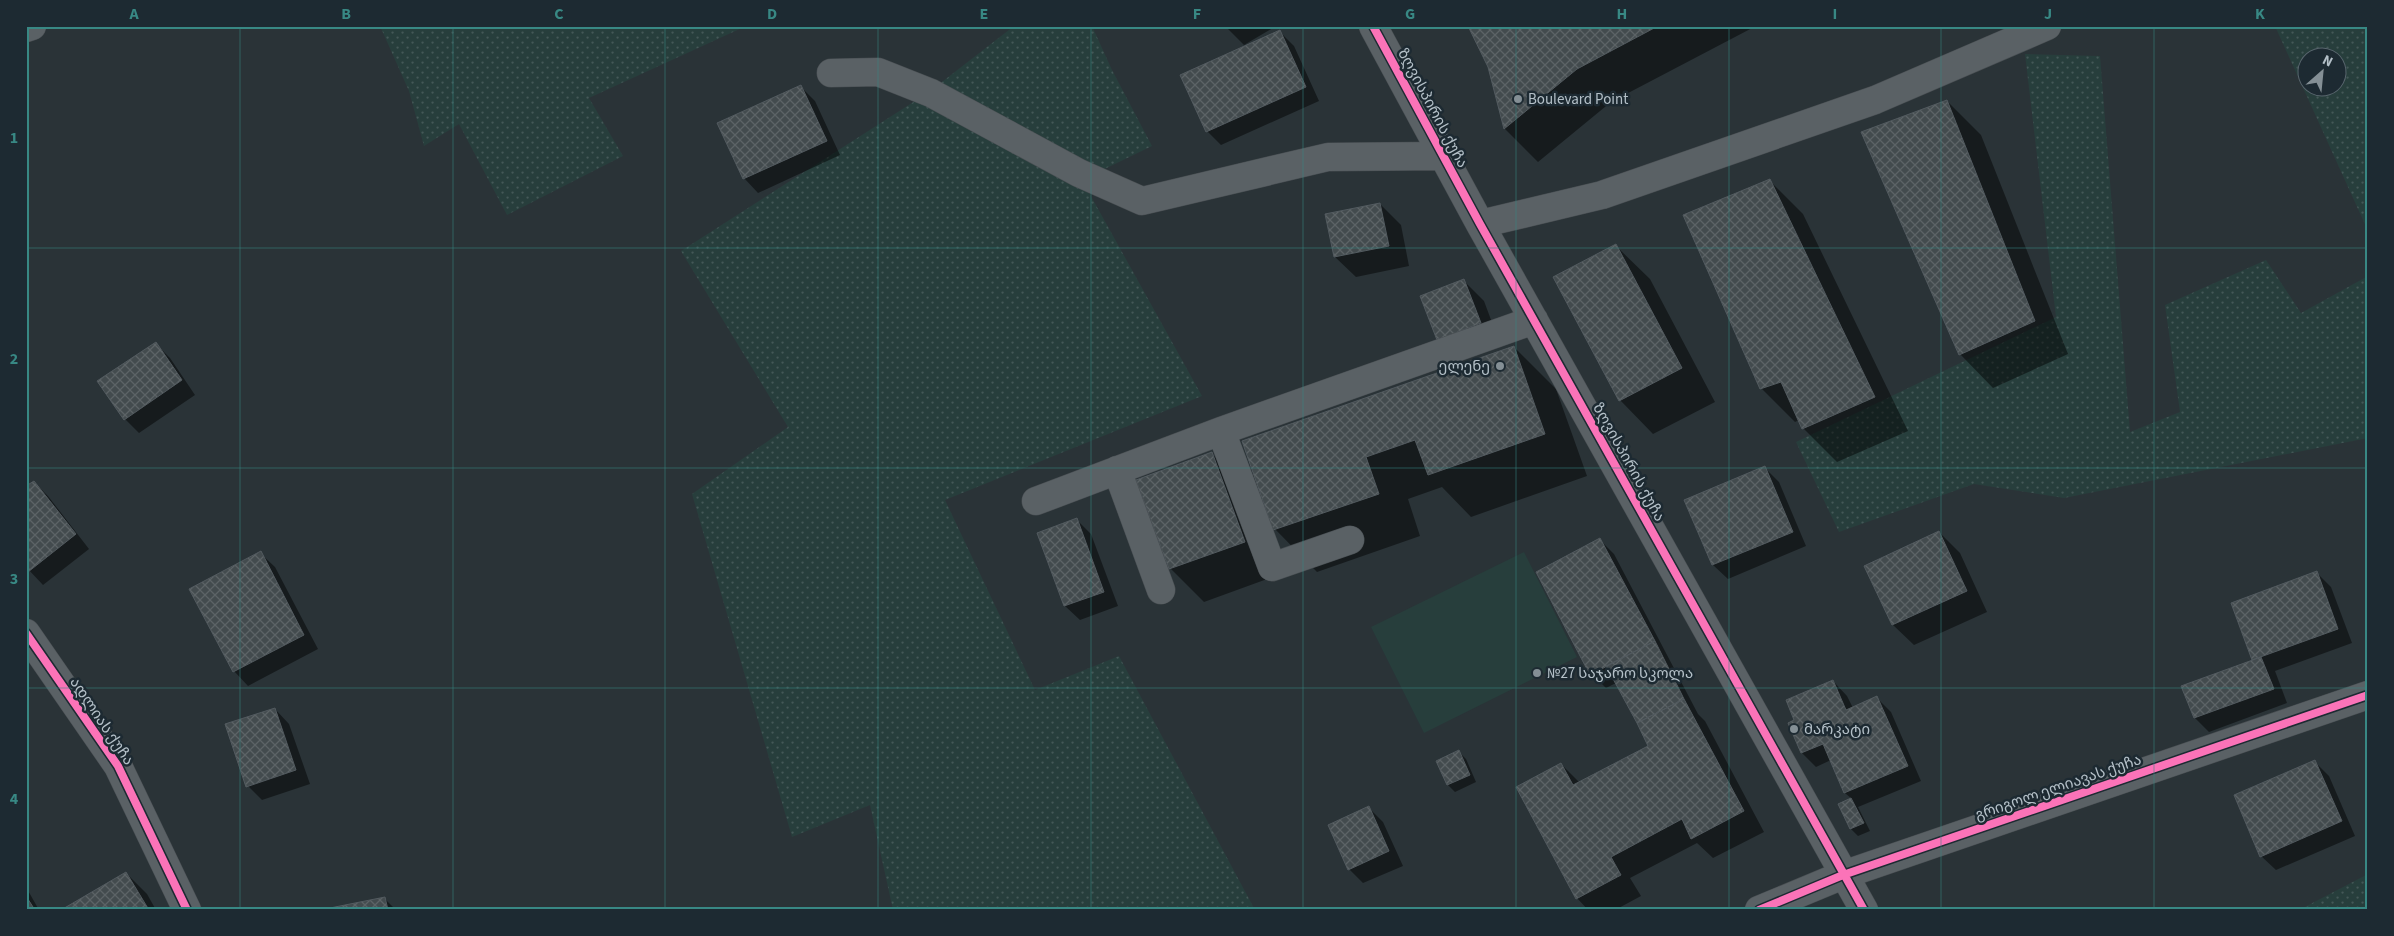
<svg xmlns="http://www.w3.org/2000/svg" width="2394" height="936" font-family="'Source Sans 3','Noto Sans Georgian',sans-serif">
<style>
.grass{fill:url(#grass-dots);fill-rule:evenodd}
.garden{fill:#273e3c}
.shadow{fill:#0007}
.building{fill:url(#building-cross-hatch);stroke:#525a5f}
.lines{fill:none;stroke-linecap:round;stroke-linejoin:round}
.minor-casing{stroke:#484e52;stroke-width:29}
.minor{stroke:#5a6165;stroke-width:28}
.cycleway-casing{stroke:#1d2a32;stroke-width:11}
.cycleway{stroke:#fb73b8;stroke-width:8}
.grid{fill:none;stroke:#388884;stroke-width:1;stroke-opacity:0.55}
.poi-dot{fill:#848f95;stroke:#1d2a32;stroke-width:2}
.labels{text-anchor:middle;stroke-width:5;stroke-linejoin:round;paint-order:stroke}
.poi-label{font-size:15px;fill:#b4c0c8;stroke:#1d2a32;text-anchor:start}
.street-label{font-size:15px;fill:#b4c0c8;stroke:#1d2a32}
.neatline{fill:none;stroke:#388884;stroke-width:2}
.grid-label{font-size:16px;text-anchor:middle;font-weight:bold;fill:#388884}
</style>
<defs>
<pattern id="grass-dots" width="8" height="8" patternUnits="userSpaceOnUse" patternTransform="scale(1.25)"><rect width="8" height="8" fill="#273e3c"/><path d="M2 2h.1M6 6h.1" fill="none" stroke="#445857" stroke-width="1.8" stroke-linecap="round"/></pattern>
<pattern id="building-cross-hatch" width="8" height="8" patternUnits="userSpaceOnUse" patternTransform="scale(1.25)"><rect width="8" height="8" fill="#434b4e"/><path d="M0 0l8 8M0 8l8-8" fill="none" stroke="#5c6366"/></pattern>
</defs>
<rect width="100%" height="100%" fill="#2a3337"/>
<path class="grass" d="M 380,26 L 743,26 L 744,27 L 589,98 L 623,156 L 507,215 L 459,124 L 424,146 L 409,91 Z
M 1014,26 L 1092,26 L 1112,70 L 1152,146 L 1082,180 L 1202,396 L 945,500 L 1035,690 L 1119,656 L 1255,910 L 893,910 L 870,805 L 792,837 L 692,494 L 788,427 L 681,251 L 929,92 Z
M 2275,26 L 2368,26 L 2368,231 ZM 2306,58 L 2336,58 L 2336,88 L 2306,88 Z
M 2025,54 L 2100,56 L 2130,432 L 2180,412 L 2165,305 L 2266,260 L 2301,313 L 2368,276 L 2368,438 L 2064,498 L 1974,484 L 1839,532 L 1796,442 L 2056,317 Z
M 2368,874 L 2368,910 L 2299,910 Z"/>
<path class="garden" d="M 1524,552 L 1577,657 L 1424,733 L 1371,627 Z"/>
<path class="shadow" d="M 1225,26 L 1276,26 L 1244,45 Z
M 1469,26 L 1756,26 L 1611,102 L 1538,162 L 1505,129 L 1489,66 Z
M 1280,32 L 1294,46 L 1319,101 L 1221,145 L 1207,131 Z
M 801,87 L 815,101 L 840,155 L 758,193 L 744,178 Z
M 1947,101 L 1981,135 L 2068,354 L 1993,388 L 1960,354 Z
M 1769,180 L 1803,214 L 1908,431 L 1837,462 L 1803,428 L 1799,420 L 1795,422 L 1761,388 Z
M 1380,204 L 1401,225 L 1409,266 L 1356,277 L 1335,257 Z
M 1616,246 L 1650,279 L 1715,402 L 1653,434 L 1620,400 Z
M 1463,280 L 1484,301 L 1500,344 L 1438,339 Z
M 155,343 L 170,358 L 195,395 L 139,433 L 125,419 Z
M 1514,347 L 1556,389 L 1587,476 L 1471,517 L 1442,487 L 1408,499 L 1420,536 L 1317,572 L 1275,529 L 1244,442 Z
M 1212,454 L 1246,487 L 1278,575 L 1204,602 L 1170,568 Z
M 1764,467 L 1779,482 L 1806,546 L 1728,579 L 1713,565 L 1686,500 Z
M 34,482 L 48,496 L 89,549 L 43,585 L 26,567 Z
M 1077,520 L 1091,534 L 1118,606 L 1080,620 L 1065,606 L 1039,533 Z
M 1939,532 L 1960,553 L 1987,612 L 1914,645 L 1893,625 L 1866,566 Z
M 1600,540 L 1614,554 L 1698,714 L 1705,721 L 1764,832 L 1713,858 L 1697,843 L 1630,878 L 1641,896 L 1615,910 L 1588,910 L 1577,898 L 1561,764 L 1580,783 L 1650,746 L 1616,683 L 1606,688 L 1592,674 Z
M 260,553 L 275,567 L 318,649 L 248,686 L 234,671 Z
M 2317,573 L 2331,587 L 2352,643 L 2275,671 L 2287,703 L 2209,732 L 2195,718 L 2254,661 L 2233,603 Z
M 1833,681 L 1847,696 L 1853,708 L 1877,698 L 1891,712 L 1921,781 L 1858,807 L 1870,831 L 1858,836 L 1851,829 L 1840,804 L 1852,799 L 1845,793 L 1831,760 L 1816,767 L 1802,753 L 1796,721 Z
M 275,709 L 289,724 L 310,784 L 262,800 L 248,786 Z
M 1459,752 L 1466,759 L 1476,782 L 1455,792 L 1448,785 L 1438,761 Z
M 2315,762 L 2329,776 L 2355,836 L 2276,870 L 2261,856 Z
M 1369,808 L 1383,822 L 1403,866 L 1363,883 L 1349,869 Z
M 126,873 L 147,894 L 156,910 L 64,910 Z
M 26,887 L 39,910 L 26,910 Z
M 385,899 L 396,910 L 326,910 Z"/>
<path class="building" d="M 1468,26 L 1658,26 L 1577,69 L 1504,129 L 1488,67 Z
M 1280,30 L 1306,87 L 1206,132 L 1180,75 Z
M 801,85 L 827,141 L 743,179 L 717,123 Z
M 1947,100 L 2035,321 L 1959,355 L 1861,132 Z
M 1770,179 L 1875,397 L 1802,429 L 1781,382 L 1760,389 L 1683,215 Z
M 1380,203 L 1389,246 L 1334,257 L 1325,214 Z
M 1616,244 L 1682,368 L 1619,401 L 1553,277 Z
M 1464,279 L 1481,323 L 1437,340 L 1420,296 Z
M 156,342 L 182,380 L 124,420 L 97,381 Z
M 1514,346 L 1545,434 L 1428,475 L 1415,440 L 1366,457 L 1379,494 L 1273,530 L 1242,441 Z
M 1212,452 L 1245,542 L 1169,569 L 1136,480 Z
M 1765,466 L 1793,532 L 1712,565 L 1684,500 Z
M 34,481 L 76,534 L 28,572 L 26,569 L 26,486 Z
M 1077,518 L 1104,592 L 1064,606 L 1037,533 Z
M 1939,531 L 1967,591 L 1892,625 L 1864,566 Z
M 1600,538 L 1655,641 L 1590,675 L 1536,572 Z
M 261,551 L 304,635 L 233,672 L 189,589 Z
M 2317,571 L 2338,629 L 2252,660 L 2231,603 Z
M 1655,641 L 1684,699 L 1637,723 L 1606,666 Z
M 2261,657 L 2274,689 L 2194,718 L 2181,686 Z
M 1833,680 L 1846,710 L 1877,696 L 1908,766 L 1844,793 L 1823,744 L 1801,753 L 1788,723 L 1794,720 L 1786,700 Z
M 1684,699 L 1744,811 L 1691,839 L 1682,819 L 1611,857 L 1621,875 L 1576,899 L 1516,787 L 1561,763 L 1573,785 L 1648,746 L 1637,723 Z
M 275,708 L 296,770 L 246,787 L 225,724 Z
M 1459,750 L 1470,775 L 1447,785 L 1436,761 Z
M 2315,760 L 2342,821 L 2260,857 L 2234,795 Z
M 1851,798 L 1864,823 L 1850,829 L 1838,804 Z
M 1369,806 L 1389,851 L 1348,870 L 1328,825 Z
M 126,872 L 149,910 L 61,910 Z
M 26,896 L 33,907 L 28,910 L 26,910 Z
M 385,897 L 388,910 L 320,910 Z"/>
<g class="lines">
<defs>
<path id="minor" d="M 1373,26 L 1480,224 L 1864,910
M 26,28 L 32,26
M 831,73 L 878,72 L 931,93 L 1079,173 L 1142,201 L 1328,157 L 1443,156
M 1480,224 L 1602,195 L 1875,100 L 2047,26
M 1221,431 L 1272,567 L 1350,540
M 1117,470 L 1161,590
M 1036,501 L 1221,431 L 1534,320
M 26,633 L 118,766 L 187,910
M 1759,910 L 1843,875 L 2368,695"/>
</defs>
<use href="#minor" class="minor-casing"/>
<use href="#minor" class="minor"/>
<defs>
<path id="cycleway" d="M 1373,26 L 1480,224 L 1864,910
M 26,633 L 118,766 L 187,910
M 1759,910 L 1843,875 L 2368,695"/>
</defs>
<use href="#cycleway" class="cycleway-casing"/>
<use href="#cycleway" class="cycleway"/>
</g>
<path class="grid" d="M 240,26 L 240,910M 453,26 L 453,910M 665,26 L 665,910M 878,26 L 878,910M 1091,26 L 1091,910M 1303,26 L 1303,910M 1516,26 L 1516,910M 1729,26 L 1729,910M 1941,26 L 1941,910M 2154,26 L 2154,910M 26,248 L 2368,248M 26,468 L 2368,468M 26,688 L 2368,688"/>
<g class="poi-dot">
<circle cx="1518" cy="99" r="5"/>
<circle cx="1500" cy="366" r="5"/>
<circle cx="1537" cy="673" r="5"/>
<circle cx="1794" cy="729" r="5"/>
</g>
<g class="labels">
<g class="poi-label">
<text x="1528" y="104">Boulevard Point</text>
<text x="1490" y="371" text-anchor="end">ელენე</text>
<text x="1547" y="678">№27 საჯარო სკოლა</text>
<text x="1804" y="734">მარკატი</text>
</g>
<g class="street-label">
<text transform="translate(1433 108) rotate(62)" y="5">ზღვისპირის ქუჩა</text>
<text transform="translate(1629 462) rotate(61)" y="5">ზღვისპირის ქუჩა</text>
<text transform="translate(102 721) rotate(56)" y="5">ადლიას ქუჩა</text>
<text transform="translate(2058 787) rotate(-19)" y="5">გრიგოლ ელიავას ქუჩა</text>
</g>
</g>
<rect width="2394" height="936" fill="none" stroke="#1d2a32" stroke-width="55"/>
<g transform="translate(2322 72) rotate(27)"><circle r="24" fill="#1d2a32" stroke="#59666e"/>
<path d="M0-4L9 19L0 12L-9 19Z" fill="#848f95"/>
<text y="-8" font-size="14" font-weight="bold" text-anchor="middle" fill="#b4c0c8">N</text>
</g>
<rect x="28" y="28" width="2338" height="880" class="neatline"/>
<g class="grid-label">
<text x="134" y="19">A</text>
<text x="346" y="19">B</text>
<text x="559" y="19">C</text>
<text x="772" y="19">D</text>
<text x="984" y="19">E</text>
<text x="1197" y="19">F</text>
<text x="1410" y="19">G</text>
<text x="1622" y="19">H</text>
<text x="1835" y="19">I</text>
<text x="2048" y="19">J</text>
<text x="2260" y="19">K</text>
<text x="14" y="143">1</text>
<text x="14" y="364">2</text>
<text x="14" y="584">3</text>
<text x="14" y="804">4</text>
</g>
</svg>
